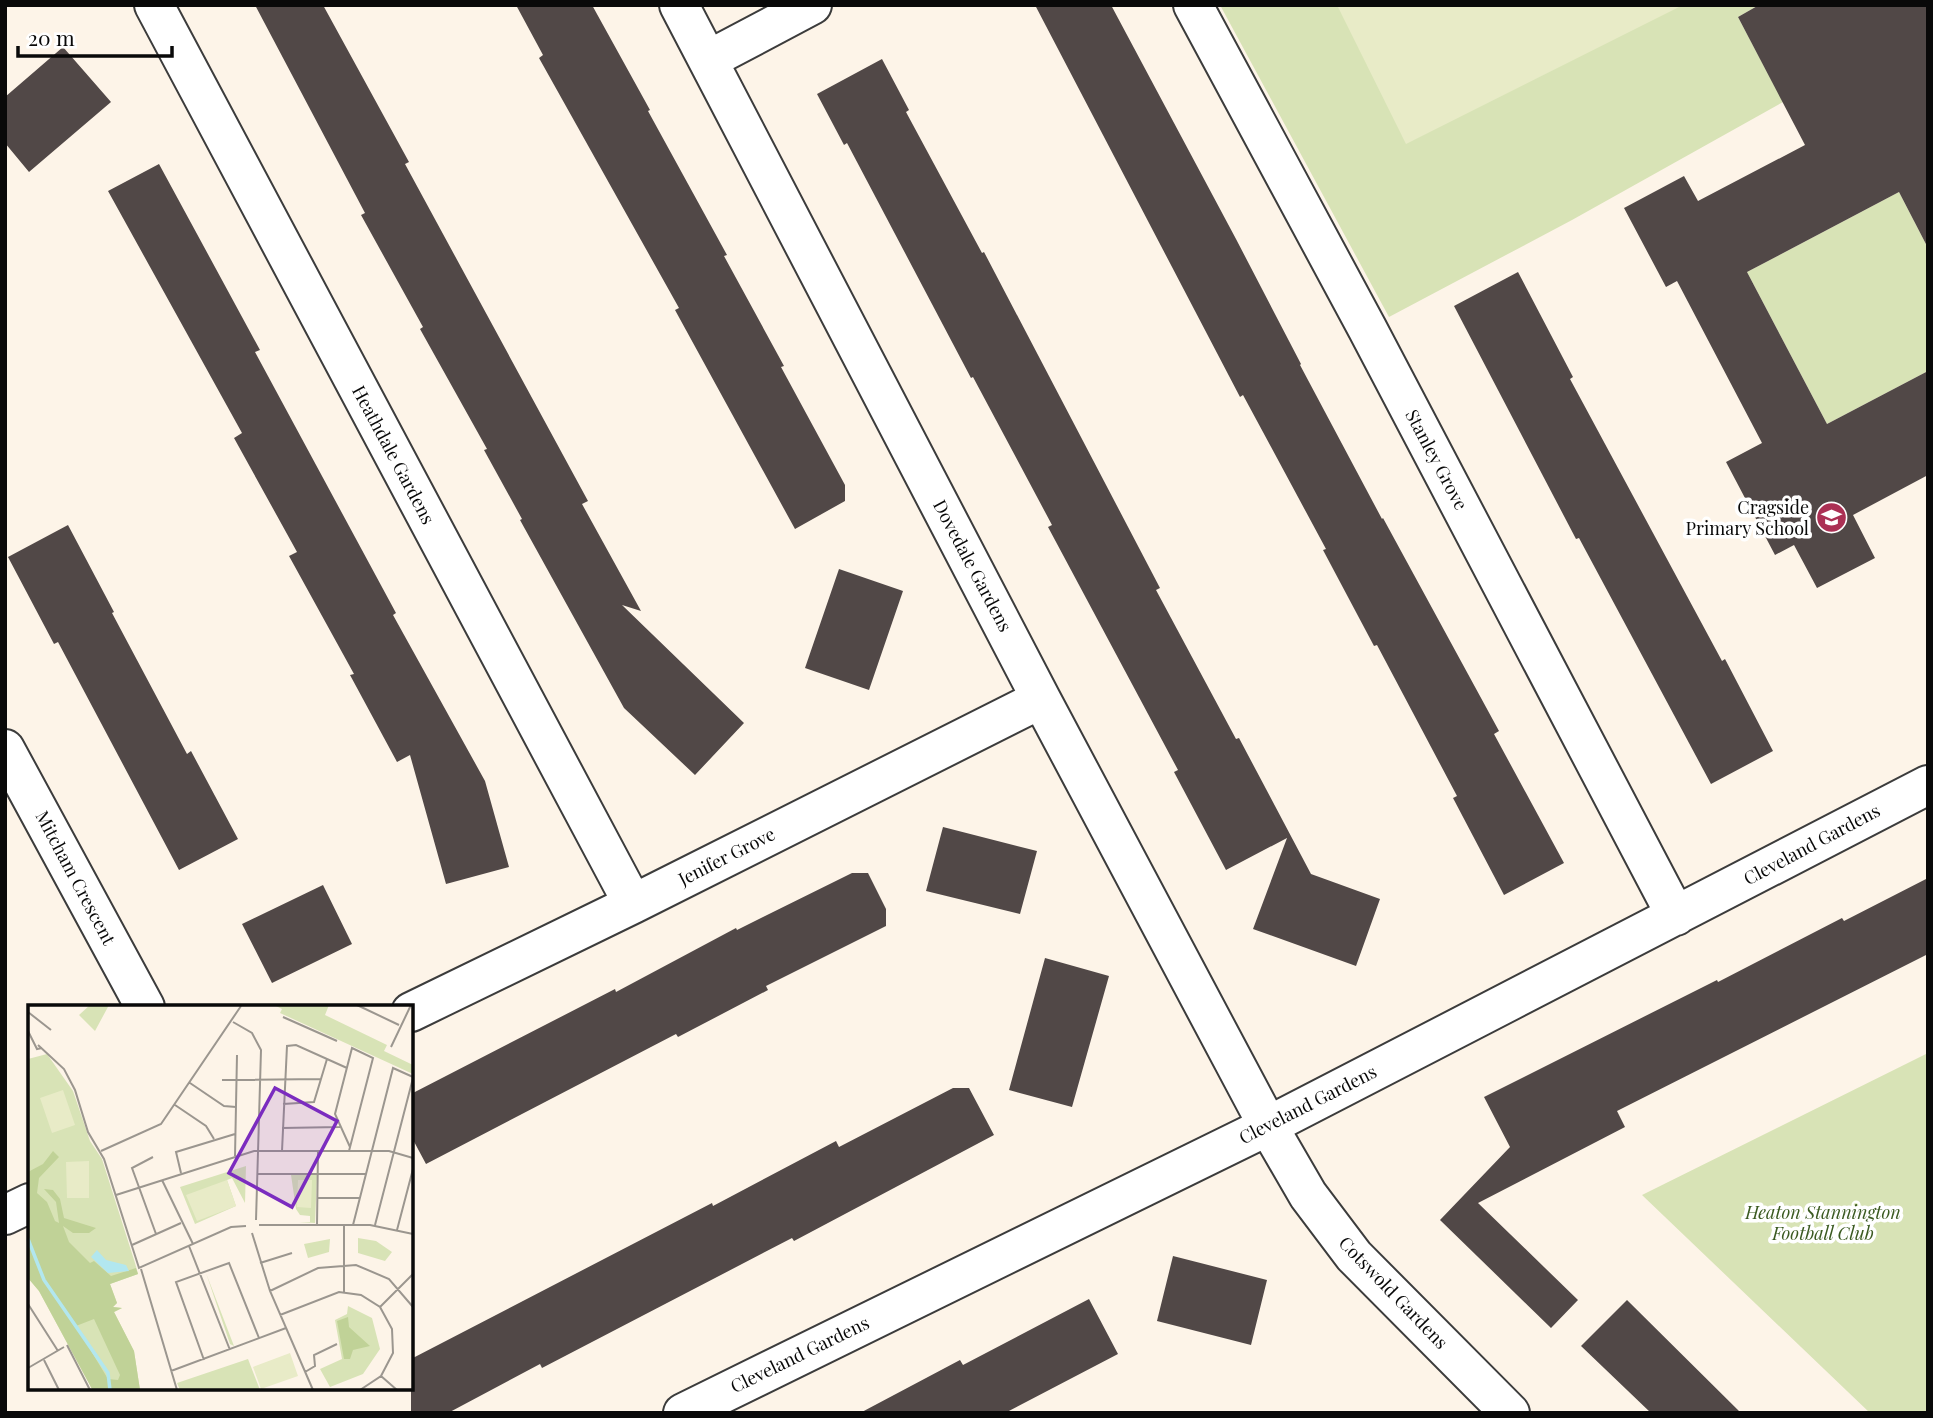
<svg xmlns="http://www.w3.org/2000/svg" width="1933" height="1418" font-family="'Playfair Display',serif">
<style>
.green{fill:#d8e3b6}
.pitch{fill:#e8ebc7}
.building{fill:#514847}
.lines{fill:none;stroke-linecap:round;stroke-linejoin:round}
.street-casing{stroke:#3c3c3c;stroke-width:42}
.street{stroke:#fff;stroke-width:38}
.labels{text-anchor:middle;stroke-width:7;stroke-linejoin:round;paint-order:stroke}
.street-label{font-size:18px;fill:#090909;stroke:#fff}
.poi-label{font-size:18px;fill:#090909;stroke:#fff;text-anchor:end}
.park-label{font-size:18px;font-style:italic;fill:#3b5a21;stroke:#fff}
.inset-river{fill:none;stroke:#b2e7ef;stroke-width:3.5}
.inset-road{fill:none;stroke:#9b968f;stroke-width:2}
.view{fill:#7b2cbf;fill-opacity:0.15;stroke:#7b2cbf;stroke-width:3.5}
.inset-edge{fill:none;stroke:#090909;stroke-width:3.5}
</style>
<rect width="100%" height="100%" fill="#fdf4e8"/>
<path class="green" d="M 1220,5 L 1759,5 L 1738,17 L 1783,102 L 1572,220 L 1389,317 Z
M 1899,192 L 1928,248 L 1928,371 L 1827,424 L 1747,272 Z
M 1928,1053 L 1928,1413 L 1870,1413 L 1642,1195 Z"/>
<path class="pitch" d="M 1337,5 L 1683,5 L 1406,144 Z"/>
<path class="building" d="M 255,5 L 323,5 L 409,162 L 405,164 L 588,501 L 582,504 L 641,611 L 622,605 L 744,723 L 695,775 L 624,708 L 520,520 L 522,519 L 484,450 L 487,449 L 420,329 L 423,327 L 361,215 L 365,213 Z
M 516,5 L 592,5 L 650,110 L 648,111 L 727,255 L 724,256 L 784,366 L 781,367 L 845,485 L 845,501 L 795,529 L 675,310 L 679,308 L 539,58 L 543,55 Z
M 1035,5 L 1111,5 L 1236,239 L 1301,364 L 1300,365 L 1382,519 L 1383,518 L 1499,731 L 1494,734 L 1564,863 L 1504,895 L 1453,798 L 1457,796 L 1377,645 L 1374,646 L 1323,550 L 1326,549 L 1243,395 L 1240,397 Z
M 1759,5 L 1928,5 L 1928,248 L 1899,192 L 1747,272 L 1827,424 L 1928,371 L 1928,475 L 1853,515 L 1875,558 L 1817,588 L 1794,545 L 1775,555 L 1726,462 L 1762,443 L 1677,281 L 1666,287 L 1624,208 L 1684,176 L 1698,201 L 1805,145 L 1738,17 Z
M 63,47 L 111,102 L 29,172 L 5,143 L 5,97 Z
M 882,59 L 909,110 L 906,112 L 982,253 L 984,252 L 1160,588 L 1156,590 L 1236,739 L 1239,738 L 1311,874 L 1380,899 L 1356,966 L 1253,929 L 1287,838 L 1226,870 L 1174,772 L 1178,770 L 1048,527 L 1052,525 L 973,377 L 971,378 L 847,143 L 844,145 L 817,94 Z
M 159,164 L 260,350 L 255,352 L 396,613 L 393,615 L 485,781 L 509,867 L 446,884 L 410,755 L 397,762 L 350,675 L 354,674 L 289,556 L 297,552 L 234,438 L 242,433 L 108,191 Z
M 1518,272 L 1573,377 L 1570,379 L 1722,661 L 1725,659 L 1773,751 L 1711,784 L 1579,538 L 1576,539 L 1454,306 Z
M 68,525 L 114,612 L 112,613 L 187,754 L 191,751 L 238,839 L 179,870 L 58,642 L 54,644 L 8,557 Z
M 839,569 L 903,591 L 869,690 L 805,668 Z
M 943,827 L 1037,851 L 1020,914 L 926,891 Z
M 852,873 L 868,873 L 886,909 L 886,926 L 766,986 L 768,990 L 678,1037 L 676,1034 L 426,1164 L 411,1136 L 411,1094 L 615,989 L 616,992 L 736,928 L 737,930 Z
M 1928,878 L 1928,954 L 1617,1111 L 1625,1127 L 1478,1203 L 1578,1300 L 1551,1328 L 1440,1220 L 1510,1147 L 1484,1097 L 1717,980 L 1718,982 L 1842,918 L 1844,921 Z
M 323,885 L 352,944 L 272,983 L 242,924 Z
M 1045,958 L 1109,976 L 1072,1107 L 1009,1090 Z
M 953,1088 L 969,1088 L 994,1135 L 794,1241 L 792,1238 L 542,1368 L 540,1364 L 448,1413 L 411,1413 L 411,1359 L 712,1203 L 713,1206 L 836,1141 L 839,1147 Z
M 1173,1256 L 1267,1280 L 1251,1345 L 1157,1321 Z
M 1089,1299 L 1118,1354 L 1005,1413 L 860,1413 L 960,1360 L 963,1365 Z
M 1627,1300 L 1741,1413 L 1651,1413 L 1581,1346 Z"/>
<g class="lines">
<defs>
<path id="street" d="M 154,5 L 633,904
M 679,5 L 1041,699 L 1268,1126 L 1308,1195 L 1354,1256 L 1510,1413
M 1193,5 L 1367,328 L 1676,916
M 708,60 L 812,5
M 5,749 L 145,1007
M 411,1012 L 633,904 L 1041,699
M 5,1215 L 30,1203
M 683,1413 L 1268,1126 L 1928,785"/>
</defs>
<use href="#street" class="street-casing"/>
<use href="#street" class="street"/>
</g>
<defs>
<symbol id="school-disc" viewBox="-11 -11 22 22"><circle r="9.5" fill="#ab3054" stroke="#fff"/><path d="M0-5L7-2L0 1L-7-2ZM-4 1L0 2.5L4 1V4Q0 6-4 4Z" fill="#fff"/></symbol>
</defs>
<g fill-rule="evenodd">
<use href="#school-disc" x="1814" y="500" width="35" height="35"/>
</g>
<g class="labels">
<g class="street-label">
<text transform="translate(393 455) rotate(62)" y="6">Heathdale Gardens</text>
<text transform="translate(1436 460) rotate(62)" y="6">Stanley Grove</text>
<text transform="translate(972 566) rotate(62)" y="6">Dovedale Gardens</text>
<text transform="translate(1812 845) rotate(-28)" y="6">Cleveland Gardens</text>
<text transform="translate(727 857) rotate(-27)" y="6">Jenifer Grove</text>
<text transform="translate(75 878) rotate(62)" y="6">Mitcham Crescent</text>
<text transform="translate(1308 1105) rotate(-27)" y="6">Cleveland Gardens</text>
<text transform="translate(1393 1293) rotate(46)" y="6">Cotswold Gardens</text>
<text transform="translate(800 1355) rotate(-26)" y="6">Cleveland Gardens</text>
</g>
<g class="poi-label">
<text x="1809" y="514">Cragside<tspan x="1809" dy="21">Primary School</tspan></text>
</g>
<g class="park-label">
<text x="1823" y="1219">Heaton Stannington<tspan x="1823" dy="21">Football Club</tspan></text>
</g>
</g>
<g transform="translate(28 1005)">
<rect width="385" height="385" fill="#fdf4e8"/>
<path d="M 62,0 L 81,0 L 67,26 L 51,10 ZM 246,0 L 301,0 L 297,10 L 359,40 L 356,46 L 385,60 L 385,69 L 252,8 L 254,4 ZM 19,49 L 45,86 L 62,136 L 74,154 L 107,258 L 110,269 L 82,279 L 89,298 L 85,302 L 94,303 L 86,307 L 106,346 L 112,385 L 64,384 L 11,286 L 0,273 L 0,54 ZM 218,161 L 217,198 L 204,173 L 199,175 L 208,201 L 167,219 L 152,182 ZM 263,170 L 289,170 L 287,218 L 271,217 L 282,217 L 282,211 L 272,210 L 268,204 ZM 330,233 L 348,236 L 364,247 L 357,256 L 330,248 ZM 302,234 L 301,247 L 280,253 L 276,239 ZM 178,268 L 206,341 L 202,339 ZM 320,301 L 344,313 L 352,344 L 335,369 L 302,382 L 292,364 L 314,354 L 307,315 L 319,309 ZM 220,354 L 232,385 L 152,385 L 149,378 Z" fill="#d8e3b6"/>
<path d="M 25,146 L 31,152 L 11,173 L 9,188 L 19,197 L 27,216 L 31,218 L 28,197 L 16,184 L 25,185 L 32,194 L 36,213 L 68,223 L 61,228 L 45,228 L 35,221 L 41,237 L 62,258 L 66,256 L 83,271 L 108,263 L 110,269 L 82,279 L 89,298 L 85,302 L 94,303 L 86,307 L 106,346 L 112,385 L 64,384 L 11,286 L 0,273 L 0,167 L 15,159 ZM 66,314 L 92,370 L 90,375 L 80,374 L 48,321 ZM 320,312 L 321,322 L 342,341 L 325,345 L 322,354 L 316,354 L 309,316 Z" fill="#c0d297" fill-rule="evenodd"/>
<path d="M 35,85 L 47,120 L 24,128 L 12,93 ZM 61,156 L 61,193 L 39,193 L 38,157 ZM 199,175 L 208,201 L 169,216 L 158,190 ZM 270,175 L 284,175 L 283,203 L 269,202 ZM 262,348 L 270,371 L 233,384 L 225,362 Z" fill="#e8ebc7"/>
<path d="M 69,245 L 78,255 L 98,260 L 101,266 L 80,268 L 63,252 Z" fill="#b2e7ef"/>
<path class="inset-river" d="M 0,234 L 16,275 L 80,368 L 82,385"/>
<path class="inset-road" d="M 329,0 L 371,20M 0,7 L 23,25M 255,12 L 309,36M 205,17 L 224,28 L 233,45 L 228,215M 0,26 L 9,44 L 14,43M 10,40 L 36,64 L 47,85 L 60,127 L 76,154 L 111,263 L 203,222 L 218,221M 363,42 L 383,0M 194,75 L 293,74M 162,78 L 196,101 L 208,102M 255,99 L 286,97 L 299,54M 147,100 L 178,121 L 186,134M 254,123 L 312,122M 73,146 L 133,119 L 213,1M 254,146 L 259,41 L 268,40 L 319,63M 321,146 L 345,53 L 324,43 L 307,109 L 322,142M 207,151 L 209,50M 125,152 L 104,163 L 128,229M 153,168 L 148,147 L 207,129M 229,169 L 338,169M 134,175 L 165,239M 88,190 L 226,146 L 361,146 L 385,153M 290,193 L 332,193M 231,220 L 342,220 L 385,229M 289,220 L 290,146M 316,220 L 316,287M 325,220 L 365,63 L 385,72M 347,220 L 385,73M 369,225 L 385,164M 224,228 L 242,286 L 285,385M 104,240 L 153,218M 161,241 L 202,345M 232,258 L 264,248M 113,264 L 149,385M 242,286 L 290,263 L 328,260 L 361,274 L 385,302M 0,299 L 30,346M 352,302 L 385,269M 252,310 L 311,287 L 333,290 L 352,302 L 364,324 L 365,348 L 353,371 L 332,385M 39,340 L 62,385M 16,355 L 31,385M 176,355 L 148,277 L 201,258 L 231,333M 0,363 L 36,342M 143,366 L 258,323M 277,367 L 287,361 L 286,350 L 309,339M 353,371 L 369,385"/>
<path class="view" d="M 247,83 L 309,116 L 264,202 L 201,168 Z"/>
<rect width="385" height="385" class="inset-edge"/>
</g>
<rect width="1933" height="1418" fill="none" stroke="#090909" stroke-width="14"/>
<path d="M18 46v10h154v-10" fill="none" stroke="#090909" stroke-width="3.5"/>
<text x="28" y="46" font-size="21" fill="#090909" stroke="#ffffff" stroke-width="5" paint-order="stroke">20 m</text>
</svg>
